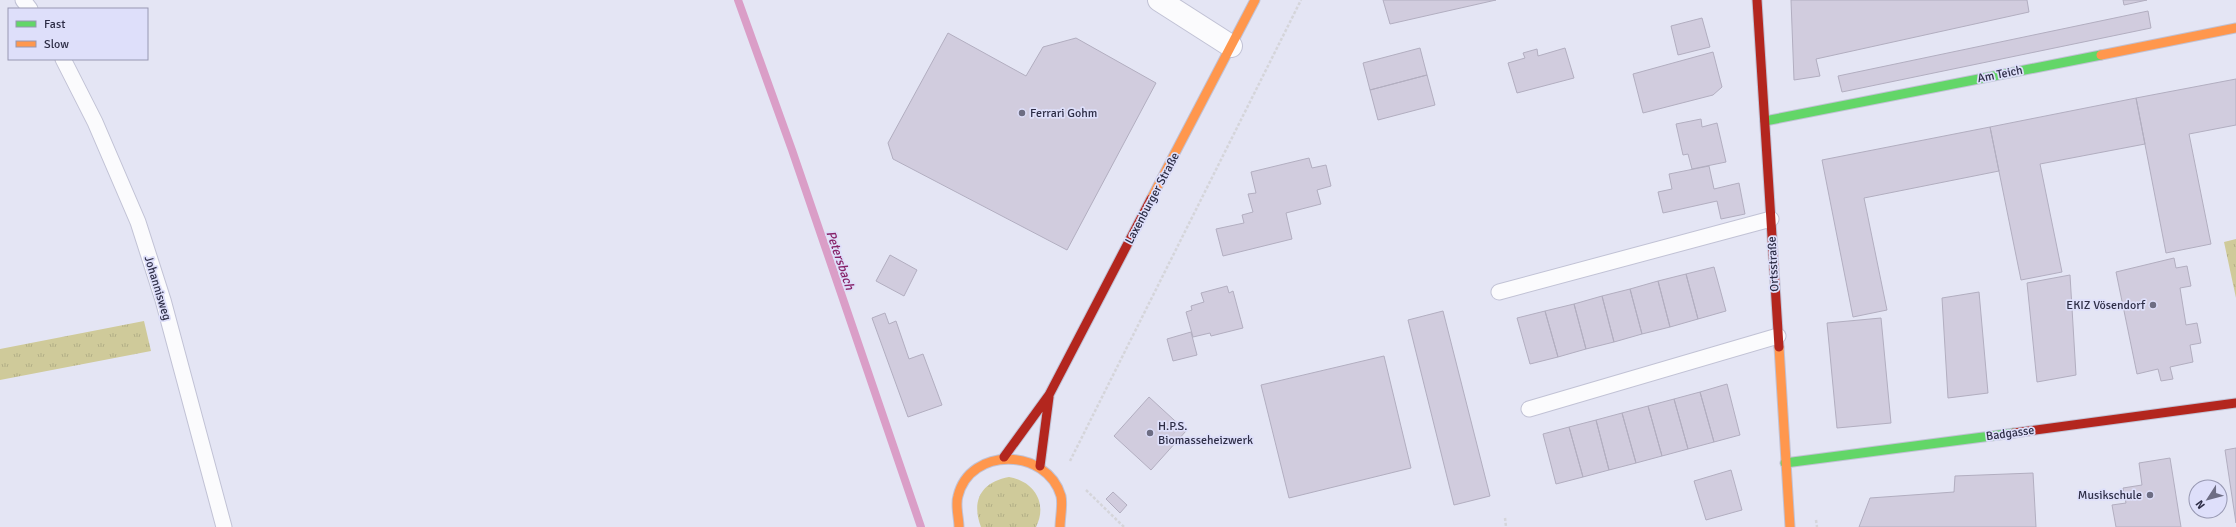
<svg xmlns="http://www.w3.org/2000/svg" width="2236" height="527" font-family="Signika,sans-serif">
<style>
.grass{fill:url(#grass-tufts)}
.lines{fill:none;stroke-linecap:round;stroke-linejoin:round}
.stream{stroke:#da9ec7;stroke-width:8}
.building{fill:#d1ccde;stroke:#b2aec0}
.lane-casing{stroke:#c1c2d5;stroke-width:17}
.street-casing{stroke:#c1c2d5;stroke-width:24}
.fast-casing{stroke:#c1c2d5;stroke-width:11}
.slow-casing{stroke:#c1c2d5;stroke-width:11}
.jam-casing{stroke:#c1c2d5;stroke-width:11}
.path{stroke:#d5d5da;stroke-width:2.5;stroke-dasharray:3 2;stroke-linecap:butt}
.lane{stroke:#fbfbfd;stroke-width:15}
.street{stroke:#fbfbfd;stroke-width:22}
.fast{stroke:#63d668;stroke-width:9}
.slow{stroke:#ff974d;stroke-width:9}
.jam{stroke:#b3261e;stroke-width:9}
.poi-dot{fill:#6d6d83;stroke:#dedffa;stroke-width:1.5}
.labels{text-anchor:middle;stroke-width:3.5;stroke-linejoin:round;paint-order:stroke}
.street-label{font-size:12px;fill:#2d2d46;stroke:#dedffa}
.poi-label{font-size:12px;fill:#2d2d46;stroke:#dedffa;text-anchor:start}
.water-label{font-size:13px;font-style:italic;fill:#872268;stroke:#dedffa}
</style>
<defs>
<pattern id="grass-tufts" width="24" height="20" patternUnits="userSpaceOnUse"><rect width="24" height="20" fill="#cfca9a"/><path d="M3 7l-1-3M5 7V3M7 7l1-3M15 17l-1-3M17 17v-4M19 17l1-3" fill="none" stroke="#b2ae86"/></pattern>
</defs>
<rect width="100%" height="100%" fill="#e4e5f4"/>
<path class="grass" d="M 2236,239 L 2236,298 L 2224,242 Z
M 144,321 L 151,351 L 0,380 L 0,349 Z
M 1009,477 C 1034,481 1048,503 1036,527 L 981,527 C 971,501 981,482 1009,477 Z"/>
<g class="lines">
<path class="stream" d="M 738,0 L 792,150 L 921,527"/>
</g>
<path class="building" d="M 1383,0 L 1496,0 L 1390,24 Z
M 1791,0 L 2027,0 L 2029,12 L 1816,59 L 1820,76 L 1794,80 Z
M 2123,0 L 2147,0 L 2124,5 Z
M 2148,11 L 2151,28 L 1842,92 L 1838,76 Z
M 1702,18 L 1710,47 L 1678,55 L 1671,26 Z
M 948,33 L 1026,76 L 1043,47 L 1076,38 L 1156,83 L 1067,250 L 893,159 L 888,143 Z
M 1420,48 L 1427,75 L 1370,90 L 1363,63 Z
M 1565,48 L 1574,78 L 1517,93 L 1508,63 L 1525,58 L 1523,53 L 1537,49 L 1538,56 Z
M 1713,52 L 1722,87 L 1713,95 L 1643,113 L 1633,74 Z
M 1427,75 L 1435,105 L 1378,120 L 1370,90 Z
M 2236,79 L 2236,125 L 2189,134 L 2211,244 L 2166,253 L 2136,98 Z
M 2136,98 L 2145,144 L 2040,164 L 2062,272 L 2021,280 L 1990,127 Z
M 1701,119 L 1702,127 L 1717,123 L 1726,162 L 1692,169 L 1688,154 L 1683,155 L 1676,124 Z
M 1990,127 L 1999,171 L 1864,198 L 1887,310 L 1853,317 L 1822,160 Z
M 1309,158 L 1312,168 L 1326,165 L 1331,186 L 1317,190 L 1321,204 L 1286,213 L 1292,239 L 1223,256 L 1216,229 L 1244,223 L 1242,215 L 1253,212 L 1248,194 L 1256,193 L 1251,172 Z
M 1709,166 L 1714,189 L 1739,183 L 1745,214 L 1721,219 L 1717,201 L 1663,213 L 1658,192 L 1672,189 L 1669,174 Z
M 890,255 L 917,270 L 904,296 L 876,281 Z
M 2174,258 L 2176,268 L 2187,266 L 2191,286 L 2180,288 L 2186,325 L 2197,323 L 2201,343 L 2190,345 L 2193,362 L 2170,367 L 2173,379 L 2161,381 L 2158,369 L 2137,374 L 2116,272 Z
M 1714,267 L 1726,311 L 1698,319 L 1686,274 Z
M 1686,274 L 1698,319 L 1670,327 L 1658,281 Z
M 2070,275 L 2076,375 L 2037,382 L 2027,283 Z
M 1658,281 L 1670,327 L 1642,334 L 1630,289 Z
M 1227,286 L 1229,293 L 1233,291 L 1243,328 L 1211,336 L 1210,333 L 1193,337 L 1186,312 L 1192,310 L 1191,306 L 1204,302 L 1201,293 Z
M 1630,289 L 1642,334 L 1614,342 L 1602,296 Z
M 1979,292 L 1988,393 L 1948,398 L 1942,298 Z
M 1602,296 L 1614,342 L 1586,349 L 1574,304 Z
M 1574,304 L 1586,349 L 1558,357 L 1545,311 Z
M 1443,311 L 1490,496 L 1454,505 L 1408,320 Z
M 1545,311 L 1558,357 L 1530,364 L 1517,318 Z
M 885,313 L 889,324 L 896,321 L 909,359 L 923,354 L 942,405 L 908,417 L 872,318 Z
M 1881,318 L 1891,423 L 1837,428 L 1827,323 Z
M 1191,332 L 1197,355 L 1173,361 L 1167,339 Z
M 1384,356 L 1411,468 L 1289,498 L 1261,385 Z
M 1727,384 L 1740,435 L 1714,442 L 1700,392 Z
M 1700,392 L 1714,442 L 1688,449 L 1674,399 Z
M 1149,397 L 1186,431 L 1151,470 L 1114,436 Z
M 1674,399 L 1688,449 L 1662,456 L 1648,406 Z
M 1648,406 L 1662,456 L 1636,463 L 1622,413 Z
M 1622,413 L 1636,463 L 1609,470 L 1596,420 Z
M 1596,420 L 1609,470 L 1583,477 L 1569,427 Z
M 1569,427 L 1583,477 L 1556,484 L 1543,434 Z
M 2236,448 L 2236,523 L 2225,450 Z
M 2170,458 L 2181,527 L 2116,527 L 2112,505 L 2126,503 L 2123,488 L 2142,485 L 2139,463 Z
M 1731,470 L 1742,510 L 1706,520 L 1694,481 Z
M 2033,473 L 2036,527 L 1859,527 L 1870,498 L 1954,492 L 1955,476 Z
M 1113,492 L 1127,505 L 1120,513 L 1106,499 Z"/>
<g class="lines">
<defs>
<path id="lane" d="M 23,0 L 30,9
M 63,59 L 95,122 L 138,222 L 163,300 L 224,527
M 1499,292 L 1771,219
M 1529,409 L 1778,336"/>
<path id="street" d="M 1159,0 L 1231,46"/>
<path id="fast" d="M 1765,121 L 2101,55
M 1785,463 L 2014,433"/>
<path id="slow" d="M 2101,55 L 2236,28
M 1151,199 L 1255,0
M 1779,347 L 1790,527
M 959,527 C 959,518 955,505 958,496 C 970,446 1047,448 1061,496 C 1063,505 1060,518 1060,527"/>
<path id="jam" d="M 1757,0 L 1779,347
M 2014,433 L 2236,403
M 1004,457 L 1049,395 L 1151,199
M 1040,466 L 1049,397"/>
</defs>
<use href="#lane" class="lane-casing"/>
<use href="#street" class="street-casing"/>
<use href="#fast" class="fast-casing"/>
<use href="#slow" class="slow-casing"/>
<use href="#jam" class="jam-casing"/>
<path class="path" d="M 1070,461 L 1301,0
M 1086,490 L 1124,527
M 1505,518 L 1506,527
M 1816,520 L 1817,527"/>
<use href="#lane" class="lane"/>
<use href="#street" class="street"/>
<use href="#fast" class="fast"/>
<use href="#slow" class="slow"/>
<use href="#jam" class="jam"/>
</g>
<g class="poi-dot">
<circle cx="1022" cy="113" r="4"/>
<circle cx="2153" cy="305" r="4"/>
<circle cx="1150" cy="433" r="4"/>
<circle cx="2150" cy="495" r="4"/>
</g>
<g class="labels">
<g class="street-label">
<text transform="translate(2000 74) rotate(-11)" y="4">Am Teich</text>
<text transform="translate(1152 198) rotate(-62)" y="4">Laxenburger Straße</text>
<text transform="translate(1773 264) rotate(-93)" y="4">Ortsstraße</text>
<text transform="translate(158 288) rotate(73)" y="4">Johannisweg</text>
<text transform="translate(2010 433) rotate(-8)" y="4">Badgasse</text>
</g>
<g class="poi-label">
<text x="1030" y="117">Ferrari Gohm</text>
<text x="2145" y="309" text-anchor="end">EKIZ Vösendorf</text>
<text x="1158" y="430">H.P.S.<tspan x="1158" dy="14">Biomasseheizwerk</tspan></text>
<text x="2142" y="499" text-anchor="end">Musikschule</text>
</g>
<g class="water-label">
<text transform="translate(841 260) rotate(71)" y="5">Petersbach</text>
</g>
</g>
<rect x="8" y="8" width="140" height="52" fill="#dedffa" stroke="#9798b2"/>
<rect x="16" y="21" width="20" height="6" fill="#63d668" stroke="#9798b2"/>
<text x="44" y="28" font-size="12" fill="#2d2d46">Fast</text>
<rect x="16" y="41" width="20" height="6" fill="#ff974d" stroke="#9798b2"/>
<text x="44" y="48" font-size="12" fill="#2d2d46">Slow</text>
<g transform="translate(2208 499) rotate(234)"><circle r="19" fill="#dedffa" stroke="#9798b2"/>
<path d="M0-3L7 15L0 10L-7 15Z" fill="#6d6d83"/>
<text y="-6" font-size="11" font-weight="bold" text-anchor="middle" fill="#2d2d46">N</text>
</g>
</svg>
